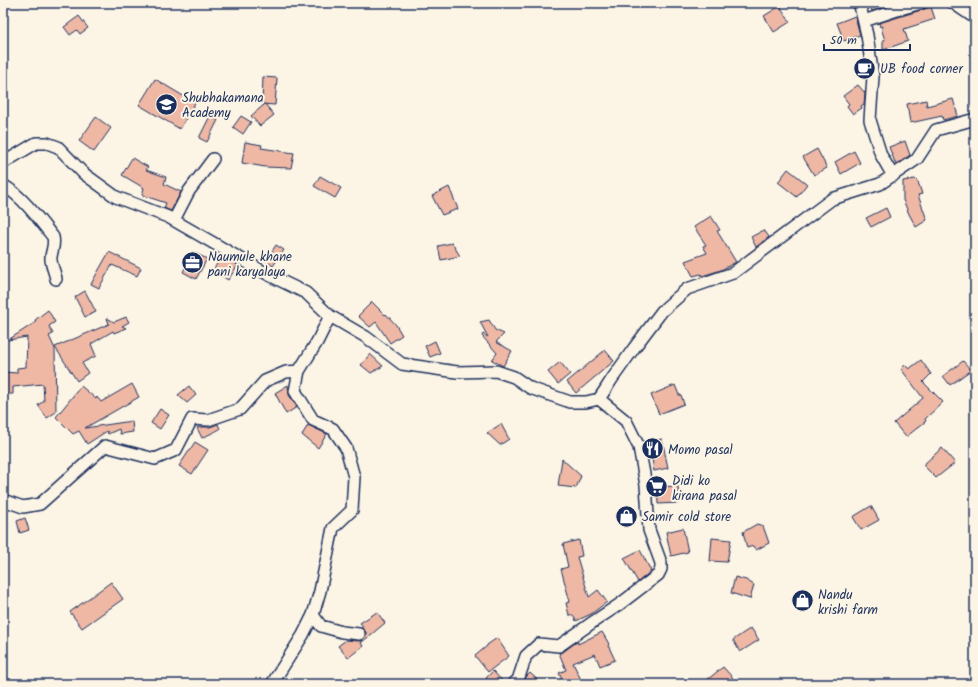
<svg xmlns="http://www.w3.org/2000/svg" width="978" height="687" font-family="Kalam,sans-serif">
<style>
.building{fill:#efb8a5;stroke:#1b2f5e}
.lines{fill:none;stroke-linecap:round;stroke-linejoin:round}
.minor-casing{stroke:#1b2f5e;stroke-width:14}
.minor{stroke:#fcf5e5;stroke-width:11}
.labels{text-anchor:middle;stroke-width:4;stroke-linejoin:round;paint-order:stroke}
.poi-label{font-size:13px;fill:#1b2f5e;stroke:#fcf5e5;text-anchor:start}
</style>
<rect width="100%" height="100%" fill="#fcf5e5"/>
<filter id="ink" filterUnits="userSpaceOnUse"><feTurbulence type="fractalNoise" baseFrequency=".025" numOctaves="2"/><feDisplacementMap in="SourceGraphic" scale="8" xChannelSelector="R" yChannelSelector="G"/><feConvolveMatrix kernelMatrix="1 2 1 2 8 2 1 2 1" color-interpolation-filters="sRGB"/></filter>
<g filter="url(#ink)">
<path class="building" d="M 869,3 L 889,3 L 890,5 L 872,11 Z
M 780,6 L 790,22 L 774,32 L 764,16 Z
M 931,7 L 935,19 L 904,29 L 908,41 L 883,50 L 883,40 L 885,40 L 882,31 L 882,26 L 880,27 L 879,23 Z
M 79,16 L 88,28 L 80,34 L 77,30 L 70,35 L 64,27 Z
M 855,16 L 860,35 L 844,41 L 837,23 Z
M 263,77 L 277,78 L 275,105 L 262,104 Z
M 155,79 L 195,103 L 180,129 L 139,105 Z
M 858,85 L 865,93 L 864,104 L 861,106 L 862,108 L 853,114 L 847,106 L 849,104 L 843,96 Z
M 953,99 L 958,116 L 943,120 L 942,116 L 910,123 L 907,104 L 926,100 L 927,106 Z
M 265,104 L 274,115 L 260,126 L 251,116 Z
M 210,116 L 218,120 L 207,142 L 199,138 Z
M 241,116 L 251,122 L 243,134 L 233,127 Z
M 96,117 L 111,128 L 94,152 L 79,141 Z
M 905,141 L 910,155 L 896,165 L 889,147 Z
M 245,142 L 262,145 L 261,148 L 294,153 L 291,168 L 265,167 L 242,163 Z
M 817,149 L 827,168 L 814,175 L 803,157 Z
M 854,151 L 860,163 L 841,174 L 835,162 Z
M 132,158 L 148,167 L 146,170 L 166,177 L 164,184 L 181,192 L 171,211 L 164,208 L 166,203 L 142,195 L 144,188 L 122,175 Z
M 788,169 L 807,184 L 797,197 L 778,182 Z
M 320,176 L 341,188 L 335,198 L 314,186 Z
M 915,179 L 918,182 L 922,194 L 918,195 L 927,220 L 916,227 L 909,214 L 903,200 L 903,181 Z
M 449,187 L 458,209 L 442,215 L 432,196 Z
M 886,208 L 890,217 L 871,227 L 866,218 Z
M 711,216 L 720,230 L 717,231 L 736,262 L 721,270 L 702,276 L 701,274 L 693,276 L 685,261 L 707,253 L 703,246 L 706,245 L 694,227 Z
M 764,230 L 769,237 L 756,247 L 751,237 Z
M 452,243 L 460,256 L 441,260 L 438,246 Z
M 276,245 L 284,250 L 273,266 L 266,261 Z
M 109,252 L 141,268 L 137,276 L 112,265 L 99,288 L 91,284 Z
M 193,252 L 207,259 L 196,279 L 183,272 Z
M 222,256 L 238,265 L 228,280 L 213,270 Z
M 85,291 L 96,312 L 85,317 L 75,297 Z
M 372,302 L 385,315 L 386,314 L 396,325 L 402,335 L 390,343 L 376,322 L 370,327 L 358,316 Z
M 48,310 L 55,322 L 49,326 L 53,334 L 49,336 L 55,349 L 56,412 L 47,418 L 38,405 L 44,401 L 43,384 L 13,387 L 13,394 L 3,394 L 3,372 L 17,373 L 17,368 L 26,367 L 27,337 L 8,340 L 36,322 L 35,320 Z
M 126,317 L 129,322 L 122,326 L 126,328 L 114,333 L 113,331 L 91,344 L 96,356 L 82,363 L 88,373 L 77,381 L 55,347 L 109,324 L 107,318 L 114,322 Z
M 489,320 L 495,330 L 504,334 L 496,342 L 512,351 L 503,366 L 492,360 L 497,353 L 482,336 L 483,334 L 488,337 L 480,322 Z
M 435,341 L 440,353 L 430,357 L 425,346 Z
M 605,350 L 614,361 L 576,393 L 567,382 Z
M 370,354 L 383,366 L 371,373 L 361,365 Z
M 921,360 L 931,374 L 923,382 L 943,402 L 925,419 L 926,421 L 906,437 L 894,423 L 923,398 L 901,369 L 905,365 L 909,369 Z
M 963,361 L 971,370 L 950,385 L 943,376 Z
M 560,362 L 570,374 L 558,384 L 548,372 Z
M 132,384 L 139,397 L 85,428 L 132,421 L 133,432 L 120,434 L 119,429 L 108,434 L 107,431 L 87,444 L 79,431 L 73,434 L 56,417 L 81,386 L 96,399 L 97,397 L 101,402 Z
M 288,385 L 289,395 L 297,407 L 286,414 L 275,393 Z
M 675,385 L 679,395 L 681,395 L 684,404 L 659,414 L 651,395 Z
M 189,386 L 196,395 L 187,403 L 178,395 Z
M 160,409 L 169,415 L 160,429 L 151,423 Z
M 218,424 L 220,429 L 202,438 L 197,428 L 200,427 L 210,427 Z
M 501,424 L 509,439 L 500,445 L 487,433 Z
M 308,425 L 327,434 L 318,448 L 302,435 Z
M 662,439 L 668,468 L 654,471 L 649,441 Z
M 195,442 L 208,450 L 192,474 L 179,466 Z
M 942,448 L 955,463 L 936,478 L 923,465 Z
M 562,459 L 581,476 L 576,488 L 558,486 Z
M 678,486 L 679,503 L 658,504 L 657,487 Z
M 871,506 L 879,520 L 861,530 L 853,517 Z
M 25,518 L 29,530 L 20,533 L 17,521 Z
M 757,524 L 763,526 L 769,543 L 756,550 L 753,546 L 747,548 L 743,532 Z
M 683,528 L 688,552 L 671,556 L 666,532 Z
M 712,538 L 731,540 L 727,562 L 710,561 Z
M 579,540 L 582,556 L 577,557 L 589,597 L 598,590 L 607,602 L 591,614 L 576,621 L 573,615 L 569,615 L 566,603 L 570,602 L 561,569 L 568,567 L 563,544 Z
M 640,550 L 651,571 L 638,582 L 624,558 Z
M 735,577 L 746,580 L 754,585 L 750,599 L 731,593 Z
M 111,582 L 123,599 L 82,628 L 70,612 Z
M 377,612 L 385,623 L 361,643 L 363,646 L 348,658 L 338,646 L 346,640 L 359,641 L 361,641 L 364,638 L 366,635 L 366,632 L 361,627 L 363,626 L 360,623 Z
M 751,628 L 759,640 L 740,652 L 733,640 Z
M 602,632 L 609,644 L 608,645 L 615,660 L 600,666 L 595,654 L 573,663 L 583,684 L 564,684 L 559,673 L 566,670 L 559,653 L 563,652 L 575,643 L 578,642 L 578,644 Z
M 497,638 L 509,656 L 488,672 L 475,656 L 487,646 L 487,645 Z
M 723,667 L 733,678 L 725,684 L 702,684 Z
M 493,671 L 505,684 L 492,684 L 486,678 Z
M 530,673 L 542,684 L 523,684 L 526,677 Z"/>
<g class="lines">
<defs>
<path id="minor" d="M 858,3 L 860,6 L 867,35 L 873,77 L 870,120 L 881,155 L 893,176
M 953,3 L 975,18
M 864,21 L 900,9 L 921,3
M 3,163 L 36,143 L 47,143 L 58,147 L 83,173 L 116,197 L 168,217 L 269,275 L 306,293 L 330,316 L 366,337 L 402,364 L 457,372 L 496,371 L 514,377 L 530,388 L 570,402 L 586,402 L 599,399 L 605,390 L 612,379 L 634,348 L 662,311 L 687,289 L 733,273 L 832,199 L 880,184 L 917,159 L 936,130 L 975,119
M 3,185 C 23,197 39,219 53,237 C 55,245 52,249 51,257 C 50,263 55,272 56,279
M 174,220 L 189,191 L 213,159
M 299,371 L 295,391 L 313,420 L 333,429 L 346,448 L 354,477 L 352,510 L 333,528 L 320,591 L 313,615 L 321,626 L 342,632 L 359,634
M 3,500 L 23,507 L 40,504 L 105,446 L 155,459 L 176,450 L 192,419 L 208,420 L 240,409 L 265,381 L 286,372 L 299,371 L 317,342 L 330,316
M 272,684 L 303,635 L 313,615
M 513,684 L 518,680 L 526,656 L 539,644 L 559,646 L 593,622 L 620,604 L 658,575 L 661,569 L 661,563 L 649,530 L 646,485 L 639,447 L 626,421 L 599,399"/>
</defs>
<use href="#minor" class="minor-casing"/>
<use href="#minor" class="minor"/>
</g>
</g>
<defs>
<symbol id="cafe-disc" viewBox="-11 -11 22 22"><circle r="9.5" fill="#1b2f5e" stroke="#fcf5e5"/><path d="M-5.5-4.5H6V0H3Q3 3.5 0 3.5H-2.5Q-5.5 3.5-5.5 0ZM3-3.2v2h1.7v-2ZM-6 4.5H4V6H-6Z" fill="#fff"/></symbol>
<symbol id="school-disc" viewBox="-11 -11 22 22"><circle r="9.5" fill="#1b2f5e" stroke="#fcf5e5"/><path d="M0-5L7-2L0 1L-7-2ZM-4 1L0 2.5L4 1V4Q0 6-4 4Z" fill="#fff"/></symbol>
<symbol id="office-disc" viewBox="-11 -11 22 22"><circle r="9.5" fill="#1b2f5e" stroke="#fcf5e5"/><path d="M-6-3h4V-5.5h4V-3h4V5H-6ZM-1-4.5V-3h2v-1.5ZM-6 0V1H6V0Z" fill="#fff"/></symbol>
<symbol id="restaurant-disc" viewBox="-11 -11 22 22"><circle r="9.5" fill="#1b2f5e" stroke="#fcf5e5"/><path d="M-5-6h1v4h1v-4h1v4h1v-4h1v5L-1.5 .5V6h-2V.5L-5-1ZM5-6V6H3V1.5H1.5Q1.5-4 5-6Z" fill="#fff"/></symbol>
<symbol id="supermarket-disc" viewBox="-11 -11 22 22"><circle r="9.5" fill="#1b2f5e" stroke="#fcf5e5"/><path d="M-6-5.5h2.5l.6 2H6L4.5 2H-2.5L-4.4-4H-6ZM-1.5 3.2a1.3 1.3 0 1 0 .1 0ZM3 3.2a1.3 1.3 0 1 0 .1 0Z" fill="#fff"/></symbol>
<symbol id="shop-disc" viewBox="-11 -11 22 22"><circle r="9.5" fill="#1b2f5e" stroke="#fcf5e5"/><path d="M-5-2.5h2.3a2.7 3.5 0 0 1 5.4 0H5L5.5 6h-11ZM-1.5-2.5h3a1.5 2.3 0 0 0-3 0Z" fill="#fff"/></symbol>
</defs>
<g fill-rule="evenodd">
<use href="#cafe-disc" x="852" y="56" width="25" height="25"/>
<use href="#school-disc" x="154" y="92" width="25" height="25"/>
<use href="#office-disc" x="180" y="250" width="25" height="25"/>
<use href="#restaurant-disc" x="640" y="436" width="25" height="25"/>
<use href="#supermarket-disc" x="644" y="474" width="25" height="25"/>
<use href="#shop-disc" x="614" y="504" width="25" height="25"/>
<use href="#shop-disc" x="790" y="588" width="25" height="25"/>
</g>
<g class="labels">
<g class="poi-label">
<text x="880" y="73">UB food corner</text>
<text x="182" y="102">Shubhakamana<tspan x="182" dy="15">Academy</tspan></text>
<text x="208" y="261">Naumule khane<tspan x="208" dy="15">pani karyalaya</tspan></text>
<text x="668" y="454">Momo pasal</text>
<text x="672" y="485">Didi ko<tspan x="672" dy="15">kirana pasal</tspan></text>
<text x="642" y="521">Samir cold store</text>
<text x="818" y="599">Nandu<tspan x="818" dy="15">krishi farm</tspan></text>
</g>
</g>
<rect width="978" height="687" fill="none" stroke="#fcf5e5" stroke-width="16"/>
<rect x="8" y="8" width="962" height="671" fill="none" stroke="#1b2f5e" stroke-width="1.5" filter="url(#ink)"/>
<path d="M824 44v6h86v-6" fill="none" stroke="#1b2f5e" stroke-width="2"/>
<text x="830" y="44" font-size="12" fill="#1b2f5e" stroke="#fcf5e5" stroke-width="3" paint-order="stroke">50 m</text>
</svg>
